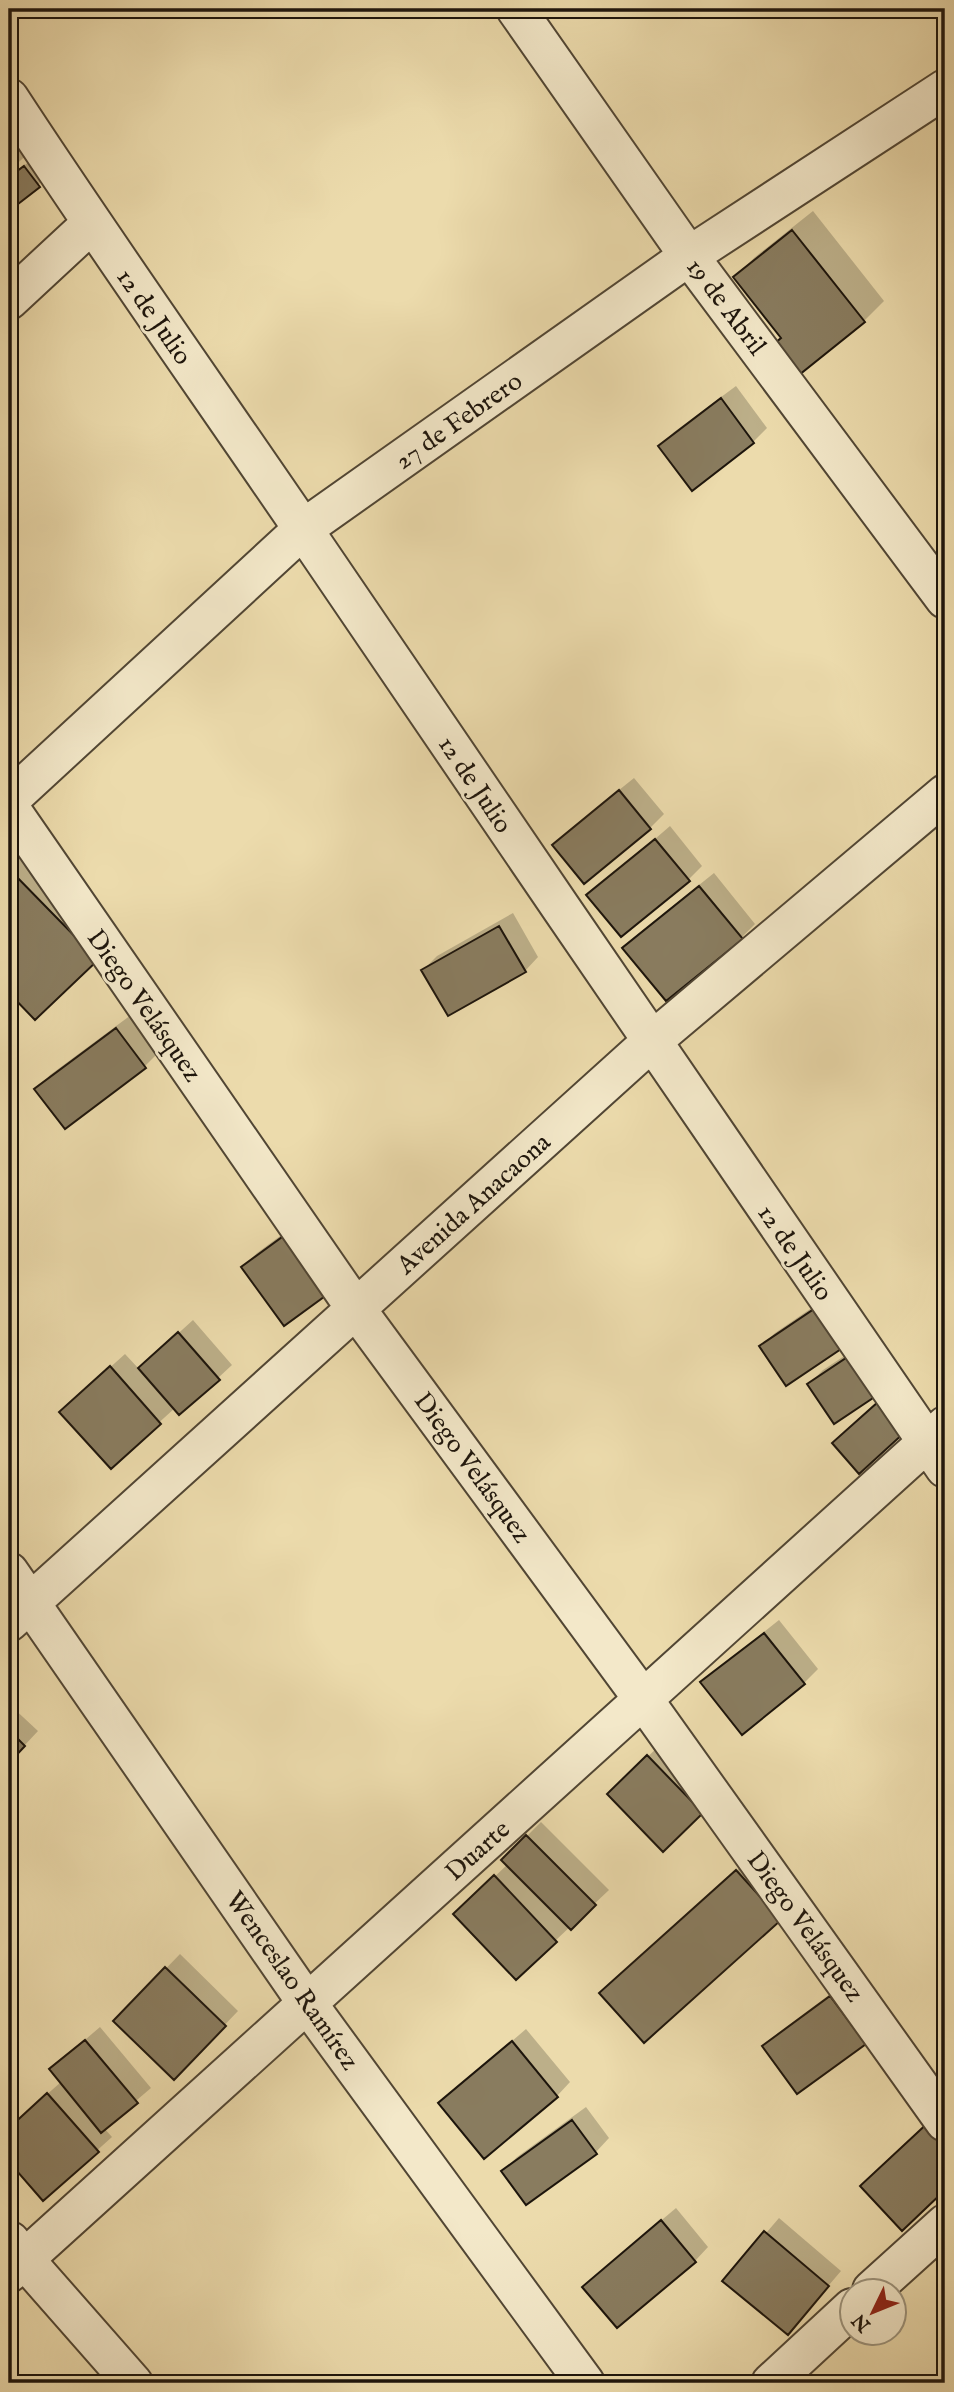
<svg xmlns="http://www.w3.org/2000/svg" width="954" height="2392" font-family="'IM FELL English',serif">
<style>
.shadow{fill:#0003}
.building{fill:#897c5f;stroke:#1d150c;stroke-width:2}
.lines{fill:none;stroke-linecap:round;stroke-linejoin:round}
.minor-casing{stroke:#514634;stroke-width:42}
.minor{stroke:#f3e8c9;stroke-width:38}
.labels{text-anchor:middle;stroke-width:6;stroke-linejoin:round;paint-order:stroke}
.street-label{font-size:26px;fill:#1d150c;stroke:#f3e8c9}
</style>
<rect width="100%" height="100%" fill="#ecdbac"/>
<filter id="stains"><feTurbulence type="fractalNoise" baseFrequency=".00286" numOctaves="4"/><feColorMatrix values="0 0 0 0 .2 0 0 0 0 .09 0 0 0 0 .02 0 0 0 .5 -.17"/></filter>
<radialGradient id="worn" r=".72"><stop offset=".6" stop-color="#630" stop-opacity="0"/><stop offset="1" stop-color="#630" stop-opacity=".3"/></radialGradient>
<path class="shadow" d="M 9,123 L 32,150 L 9,171 Z
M 31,160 L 45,179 L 9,209 L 9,178 Z
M 813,211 L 884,301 L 864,321 L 782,337 L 735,277 L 755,257 Z
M 736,386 L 767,428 L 753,442 L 692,488 L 660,446 L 674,432 Z
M 634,778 L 664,814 L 650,828 L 554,845 L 568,831 Z
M 670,826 L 702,866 L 689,879 L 589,896 Z
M 9,835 L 116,939 L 35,1018 L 9,991 Z
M 714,873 L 755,924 L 741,938 L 625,948 L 638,934 Z
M 513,913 L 538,957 L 525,971 L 423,970 L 437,956 Z
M 131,1015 L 158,1053 L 145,1066 L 37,1089 L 50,1075 Z
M 303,1219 L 345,1276 L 243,1267 L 257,1253 Z
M 832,1294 L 857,1331 L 761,1346 L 775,1333 Z
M 193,1320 L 232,1365 L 218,1378 L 175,1408 L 111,1466 L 76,1398 L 125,1354 L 139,1369 Z
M 864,1343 L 889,1381 L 809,1384 L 823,1370 Z
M 779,1620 L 818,1669 L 804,1683 L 742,1732 L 703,1683 L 717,1669 Z
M 9,1704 L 38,1731 L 9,1762 Z
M 662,1743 L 715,1798 L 663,1850 L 609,1794 Z
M 541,1822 L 609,1890 L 555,1941 L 470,1900 L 508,1864 L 503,1860 Z
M 757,1852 L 799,1899 L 621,1974 Z
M 180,1954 L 238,2011 L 174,2078 L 115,2021 Z
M 845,1983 L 865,2043 L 764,2047 L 778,2033 Z
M 100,2027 L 151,2088 L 104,2128 L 112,2137 L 44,2198 L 9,2160 L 9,2128 L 61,2082 L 51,2069 Z
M 526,2029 L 570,2082 L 557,2096 L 440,2103 Z
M 586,2107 L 609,2138 L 596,2152 L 503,2171 L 517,2157 Z
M 676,2208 L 708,2247 L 695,2261 L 599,2273 Z
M 779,2218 L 841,2271 L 788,2333 L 725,2281 Z"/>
<path class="building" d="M 24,166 L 40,187 L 9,211 L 9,177 Z
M 792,230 L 865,322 L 794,379 L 769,348 L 781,338 L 733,277 Z
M 721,398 L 754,443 L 692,491 L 658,446 Z
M 619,790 L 651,829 L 584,884 L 552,845 Z
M 655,839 L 690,881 L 621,937 L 586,895 Z
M 9,869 L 98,960 L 35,1020 L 9,993 Z
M 699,886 L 743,939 L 666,1001 L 622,948 Z
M 499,926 L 526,972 L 448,1016 L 421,970 Z
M 116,1028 L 146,1068 L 65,1129 L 34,1089 Z
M 289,1232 L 332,1291 L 284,1326 L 241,1267 Z
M 817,1307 L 844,1347 L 786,1386 L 759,1346 Z
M 178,1332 L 220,1380 L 179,1415 L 138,1368 Z
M 849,1356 L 876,1396 L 834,1424 L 807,1384 Z
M 110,1366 L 161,1424 L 111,1469 L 59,1412 Z
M 878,1402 L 905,1432 L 859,1474 L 832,1443 Z
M 764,1633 L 805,1684 L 742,1735 L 700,1682 Z
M 9,1730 L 25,1746 L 9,1763 Z
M 647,1755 L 703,1813 L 663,1852 L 607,1794 Z
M 526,1835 L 596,1905 L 571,1930 L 501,1860 Z
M 736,1870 L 781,1920 L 644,2043 L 599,1993 Z
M 494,1875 L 557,1942 L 516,1980 L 453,1914 Z
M 165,1967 L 226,2026 L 174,2080 L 113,2021 Z
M 830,1996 L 866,2044 L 797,2094 L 762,2046 Z
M 85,2040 L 138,2103 L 101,2133 L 49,2069 Z
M 512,2041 L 558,2097 L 484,2159 L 438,2103 Z
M 47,2093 L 99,2152 L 43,2201 L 9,2162 L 9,2128 Z
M 932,2119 L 945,2134 L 945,2190 L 902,2231 L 860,2186 Z
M 572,2120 L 597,2154 L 526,2205 L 501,2171 Z
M 661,2220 L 696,2262 L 617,2328 L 582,2287 Z
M 764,2231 L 829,2286 L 788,2335 L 722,2281 Z"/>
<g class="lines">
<defs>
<path id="minor" d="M 516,9 L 689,256 L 945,599
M 9,98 C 105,245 206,387 305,532 C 518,844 730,1158 945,1468
M 9,300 L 91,224
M 9,800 L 303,529 L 689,256 L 945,89
M 9,807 L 356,1309 L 643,1699 L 945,2122
M 9,1572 L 307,2003 L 585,2383
M 9,1622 L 651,1042 L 945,794
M 10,2241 L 24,2259 L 133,2383
M 9,2273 L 945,1426
M 872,2290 L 945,2224
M 771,2383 L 852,2308"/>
</defs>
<use href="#minor" class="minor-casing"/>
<use href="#minor" class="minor"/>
</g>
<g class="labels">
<g class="street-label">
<text transform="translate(727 306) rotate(53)" y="9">19 de Abril</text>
<text transform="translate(155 316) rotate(55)" y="9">12 de Julio</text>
<text transform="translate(458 420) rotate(-35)" y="9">27 de Febrero</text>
<text transform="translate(476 784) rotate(56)" y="9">12 de Julio</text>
<text transform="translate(145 1005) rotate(55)" y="9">Diego Velásquez</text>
<text transform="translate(473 1203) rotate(-42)" y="9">Avenida Anacaona</text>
<text transform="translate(796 1252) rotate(55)" y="9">12 de Julio</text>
<text transform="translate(473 1467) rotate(54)" y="9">Diego Velásquez</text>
<text transform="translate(477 1850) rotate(-42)" y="9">Duarte</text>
<text transform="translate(806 1926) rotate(54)" y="9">Diego Velásquez</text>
<text transform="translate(293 1980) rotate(55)" y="9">Wenceslao Ramírez</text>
</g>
</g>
<rect width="954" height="2392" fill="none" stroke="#ecdbac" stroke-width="35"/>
<rect x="10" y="10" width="933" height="2371" fill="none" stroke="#1d150c" stroke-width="3.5"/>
<rect x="18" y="18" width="919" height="2357" fill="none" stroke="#1d150c" stroke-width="2"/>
<g transform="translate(873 2312) rotate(227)"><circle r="33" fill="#f3e8c9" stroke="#9d947d" stroke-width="2"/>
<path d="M0-5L12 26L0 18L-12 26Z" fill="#8f2418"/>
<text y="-10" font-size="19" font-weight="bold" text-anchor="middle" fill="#1d150c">N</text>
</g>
<rect width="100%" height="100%" filter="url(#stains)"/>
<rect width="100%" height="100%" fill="url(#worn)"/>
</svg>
